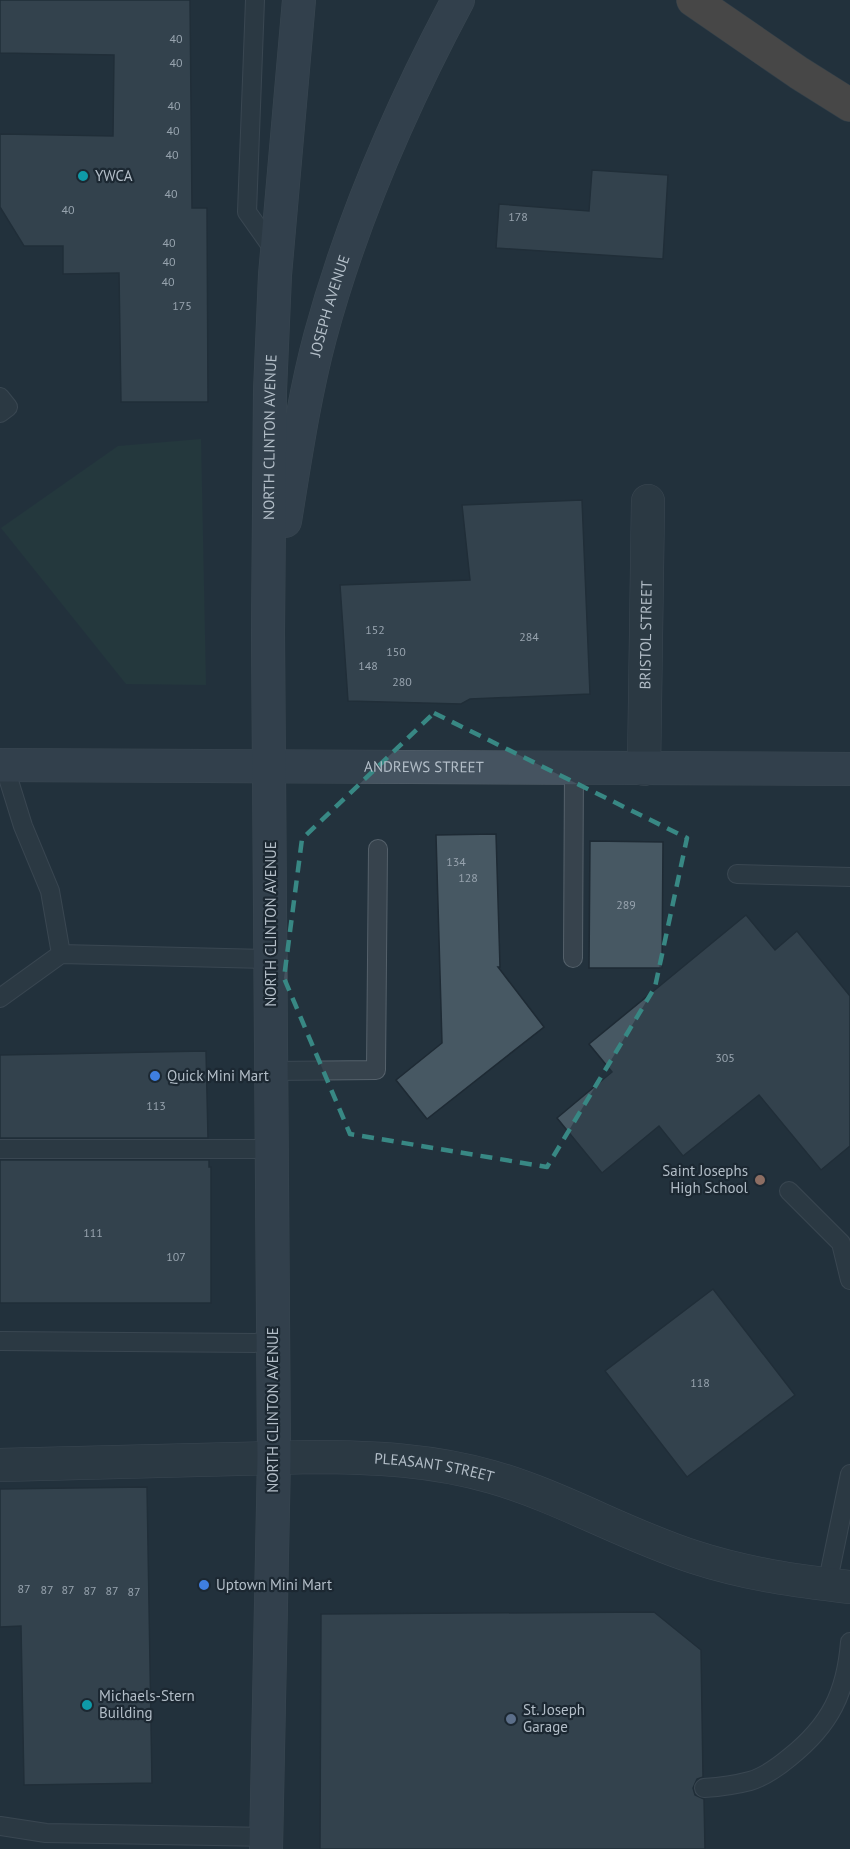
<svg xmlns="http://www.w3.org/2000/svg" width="850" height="1849" font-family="'PT Sans',sans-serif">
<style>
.green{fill:#26403f}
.building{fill:#475863;stroke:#1e2a34;stroke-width:1.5}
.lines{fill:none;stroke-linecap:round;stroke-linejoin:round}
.lane-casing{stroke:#55616b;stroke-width:20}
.street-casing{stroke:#55616b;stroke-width:34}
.secondary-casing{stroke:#55616b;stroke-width:34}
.highway-casing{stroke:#424e58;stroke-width:34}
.lane{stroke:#37434d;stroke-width:18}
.street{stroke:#37434d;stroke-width:33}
.secondary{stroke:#455360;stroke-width:33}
.highway{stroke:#736354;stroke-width:33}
.marked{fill:none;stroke:#388884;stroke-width:4.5;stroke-dasharray:12 8;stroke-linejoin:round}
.culture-dot{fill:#0f9aa8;stroke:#1c2832;stroke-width:2}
.shop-dot{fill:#3f7fe0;stroke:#1c2832;stroke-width:2}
.education-dot{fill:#8d6e63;stroke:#1c2832;stroke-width:2}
.service-dot{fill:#5c6f8a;stroke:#1c2832;stroke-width:2}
.labels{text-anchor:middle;stroke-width:4.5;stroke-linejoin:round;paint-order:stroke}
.number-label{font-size:12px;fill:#98a4af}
.poi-label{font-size:15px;fill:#b3bec8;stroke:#1c2832;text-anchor:start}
.street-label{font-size:15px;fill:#b3bec8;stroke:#1c2832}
</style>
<rect width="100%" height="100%" fill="#23323d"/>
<path class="green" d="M 201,439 L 206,685 L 126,684 L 1,528 L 118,446 Z"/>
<path class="building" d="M 0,0 L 190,0 L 192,208 L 207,208 L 208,402 L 121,402 L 119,273 L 63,274 L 63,246 L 24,246 L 0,207 L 0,134 L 113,136 L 114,55 L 0,53 Z
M 592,170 L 668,175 L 663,259 L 496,248 L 499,204 L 589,211 Z
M 582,500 L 590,694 L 470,699 L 461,704 L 348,701 L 340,585 L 470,580 L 462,505 Z
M 496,834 L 500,967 L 498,967 L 544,1027 L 427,1119 L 396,1080 L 442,1043 L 436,835 Z
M 590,841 L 663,842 L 662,968 L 589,968 Z
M 746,915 L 775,950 L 797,931 L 850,996 L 850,1146 L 821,1170 L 759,1095 L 683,1156 L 659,1126 L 602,1173 L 557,1118 L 612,1072 L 589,1044 Z
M 206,1051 L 208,1138 L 0,1138 L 0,1055 Z
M 0,1160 L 209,1160 L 209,1167 L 211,1167 L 211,1303 L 0,1303 Z
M 713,1289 L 795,1395 L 687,1477 L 605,1371 Z
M 147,1487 L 152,1783 L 24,1785 L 21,1626 L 0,1627 L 0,1489 Z
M 654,1612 L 701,1650 L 703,1777 L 697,1779 L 693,1788 L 695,1795 L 704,1799 L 705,1849 L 320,1849 L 321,1614 Z"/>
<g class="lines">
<defs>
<path id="lane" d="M 255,0 L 247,212 L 276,253
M 0,397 L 8,407 L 0,413
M 4,765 L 23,826 L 50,891 L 61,954 L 271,959
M 737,874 L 850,877
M 573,958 L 574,768
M 0,998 L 61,954
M 272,1071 L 376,1070 L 378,849
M 0,1149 L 273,1149
M 789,1191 L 841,1243 L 850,1280
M 0,1341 L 273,1343
M 827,1585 L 850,1474
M 704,1788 C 719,1787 735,1785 750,1781 C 764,1777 778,1767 790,1757 C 830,1725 846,1693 850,1642
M 0,1826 L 46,1833 L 266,1837"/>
<g id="street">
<path id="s1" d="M 644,769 L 648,501"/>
<path id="s2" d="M 0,1465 L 312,1457 C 373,1457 433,1460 492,1477 C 562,1497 625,1535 694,1557 C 746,1574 797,1581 850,1587"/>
</g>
<g id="secondary">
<path id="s3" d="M 285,521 C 295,460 304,397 320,337 C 351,222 402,105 458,0"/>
<path id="s4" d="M 0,765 L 850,769"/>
<path id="s5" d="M 266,1849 L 274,1457 L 268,633 L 270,391 L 275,275 L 299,0"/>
</g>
<path id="highway" d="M 693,0 L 799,73 L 850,105"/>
</defs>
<use href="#lane" class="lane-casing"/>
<use href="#street" class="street-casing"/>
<use href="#secondary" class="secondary-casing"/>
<use href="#highway" class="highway-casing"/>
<use href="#lane" class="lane"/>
<use href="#street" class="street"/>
<use href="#secondary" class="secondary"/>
<use href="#highway" class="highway"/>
</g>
<path d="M0 0H850V1849H0ZM 434,713 L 687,838 L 655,987 L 547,1167 L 350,1134 L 284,978 L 302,839 Z" fill="#23323d" fill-opacity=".55" fill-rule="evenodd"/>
<path class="marked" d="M 434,713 L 687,838 L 655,987 L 547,1167 L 350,1134 L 284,978 L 302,839 Z"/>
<g class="culture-dot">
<circle cx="83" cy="176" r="6"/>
<circle cx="87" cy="1705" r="6"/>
</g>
<g class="shop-dot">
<circle cx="155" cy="1076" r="6"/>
<circle cx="204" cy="1585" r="6"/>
</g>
<circle class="education-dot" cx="760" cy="1180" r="6"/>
<circle class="service-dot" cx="511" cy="1719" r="6"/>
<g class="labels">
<g class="number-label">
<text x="176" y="43">40</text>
<text x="176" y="67">40</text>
<text x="174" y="110">40</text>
<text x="173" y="135">40</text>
<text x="172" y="159">40</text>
<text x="171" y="198">40</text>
<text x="68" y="214">40</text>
<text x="518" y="221">178</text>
<text x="169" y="247">40</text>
<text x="169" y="266">40</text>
<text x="168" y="286">40</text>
<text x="182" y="310">175</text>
<text x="375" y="634">152</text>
<text x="529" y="641">284</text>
<text x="396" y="656">150</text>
<text x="368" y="670">148</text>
<text x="402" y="686">280</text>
<text x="456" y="866">134</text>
<text x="468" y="882">128</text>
<text x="626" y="909">289</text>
<text x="725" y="1062">305</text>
<text x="156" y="1110">113</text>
<text x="93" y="1237">111</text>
<text x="176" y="1261">107</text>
<text x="700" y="1387">118</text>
<text x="24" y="1593">87</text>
<text x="47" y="1594">87</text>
<text x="68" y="1594">87</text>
<text x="90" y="1595">87</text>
<text x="112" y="1595">87</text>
<text x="134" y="1596">87</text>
</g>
<g class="poi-label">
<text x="95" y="181">YWCA</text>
<text x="167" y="1081">Quick Mini Mart</text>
<text x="748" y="1176" text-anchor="end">Saint Josephs<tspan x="748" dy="17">High School</tspan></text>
<text x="216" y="1590">Uptown Mini Mart</text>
<text x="99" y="1701">Michaels-Stern<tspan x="99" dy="17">Building</tspan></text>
<text x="523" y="1715">St. Joseph<tspan x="523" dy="17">Garage</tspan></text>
</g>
<g class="street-label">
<text dy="5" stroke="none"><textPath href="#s3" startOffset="220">JOSEPH AVENUE</textPath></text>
<text dy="5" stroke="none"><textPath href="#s5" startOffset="1412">NORTH CLINTON AVENUE</textPath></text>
<text dy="5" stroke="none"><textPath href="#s1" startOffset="134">BRISTOL STREET</textPath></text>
<text dy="5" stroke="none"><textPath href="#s4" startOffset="424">ANDREWS STREET</textPath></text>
<text transform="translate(271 924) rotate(-90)" y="5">NORTH CLINTON AVENUE</text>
<text transform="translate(273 1410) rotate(-90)" y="5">NORTH CLINTON AVENUE</text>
<text dy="5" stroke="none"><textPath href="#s2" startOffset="435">PLEASANT STREET</textPath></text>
</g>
</g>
</svg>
